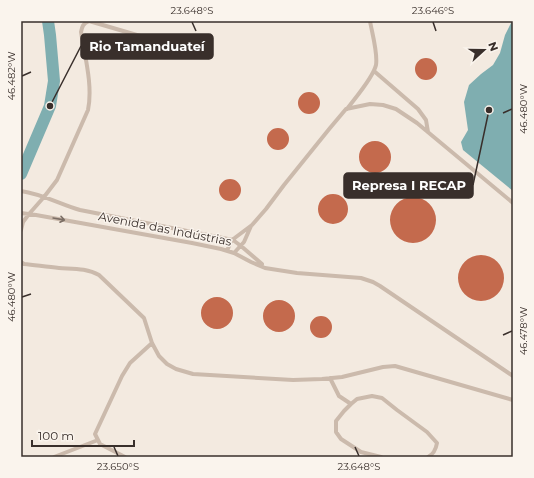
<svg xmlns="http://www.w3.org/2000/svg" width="534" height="478" font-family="Montserrat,sans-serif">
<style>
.water{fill:#7faeb0}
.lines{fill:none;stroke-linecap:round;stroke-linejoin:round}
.river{stroke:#7faeb0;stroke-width:12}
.building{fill:#c46a4d}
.service{stroke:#cbbaac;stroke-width:4}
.oneway{stroke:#7b6e65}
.ticks{fill:none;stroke:#392f2b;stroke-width:1.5}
.labels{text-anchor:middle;stroke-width:3;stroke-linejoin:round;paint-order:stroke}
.street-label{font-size:12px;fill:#392f2b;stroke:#faf4ed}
.leader{fill:none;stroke:#392f2b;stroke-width:1.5}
.callout-dot{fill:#392f2b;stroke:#faf4ed;stroke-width:1.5}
.callout{fill:#392f2b;stroke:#392f2b;stroke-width:1.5}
.callout-label{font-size:13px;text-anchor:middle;font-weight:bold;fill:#fff}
.neatline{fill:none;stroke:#392f2b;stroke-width:1.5}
.ticks-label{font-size:10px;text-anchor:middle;fill:#392f2b}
</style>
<rect width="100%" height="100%" fill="#f3eae0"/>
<path class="water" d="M 512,21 L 513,21 L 513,191 L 463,150 L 461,142 L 468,130 L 464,102 L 469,85 L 481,74 L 493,65 L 500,53 L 505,35 Z"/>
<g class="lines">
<path class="river" d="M 21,174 L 50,106 L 54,81 L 50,35 L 48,21"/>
</g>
<path class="building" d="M415 69a11 11 0 1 1 22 0a11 11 0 1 1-22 0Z
M298 103a11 11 0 1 1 22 0a11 11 0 1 1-22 0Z
M267 139a11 11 0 1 1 22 0a11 11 0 1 1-22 0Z
M359 157a16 16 0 1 1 32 0a16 16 0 1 1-32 0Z
M219 190a11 11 0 1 1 22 0a11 11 0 1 1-22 0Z
M318 209a15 15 0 1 1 30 0a15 15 0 1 1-30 0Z
M390 220a23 23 0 1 1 46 0a23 23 0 1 1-46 0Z
M458 278a23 23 0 1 1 46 0a23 23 0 1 1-46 0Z
M201 313a16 16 0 1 1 32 0a16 16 0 1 1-32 0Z
M263 316a16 16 0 1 1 32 0a16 16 0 1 1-32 0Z
M310 327a11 11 0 1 1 22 0a11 11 0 1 1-22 0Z"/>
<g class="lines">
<path class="service" d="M 374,71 L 418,109 L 426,120 L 428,132
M 347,109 C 355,98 373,78 376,65 C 378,53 372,33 370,21
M 21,191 C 42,194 60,204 80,210 L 233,240 L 241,246 L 262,264
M 21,213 L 36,215 L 192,243 L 221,249 L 234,253 L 251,262 L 265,268 L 297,273 L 361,278 L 373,282 L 380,286 L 513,376
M 21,230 L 23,222 L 29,214 L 44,197 L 57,180 L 88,110 C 93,86 85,57 81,32 C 82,27 83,23 89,21 L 154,40
M 227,251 L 231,241 L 236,237 L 252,225 L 266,209 L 284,185 L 330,128 L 346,109 L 370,104 L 383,105 L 396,109 L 417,123 L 513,203
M 234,253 L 244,242 L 251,226
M 21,262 L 24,264 C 35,265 47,267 59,268 C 72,269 87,268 99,275 L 144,318 L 152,343 L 159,356 L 167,364 L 176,369 L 193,374 L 293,380 L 322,379 L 342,377 L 383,367 L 395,366 L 513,400
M 330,378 L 339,396 L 351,404
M 54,457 L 98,440
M 125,457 L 100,444 L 95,434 L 122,376 L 130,363 L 152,343
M 381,457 L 361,452 L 341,439 L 336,432 L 336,421 L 344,411 L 351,404 L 357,399 L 372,396 L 382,398 L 397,410 L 427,432 L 437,443 C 436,449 434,454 428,457"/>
</g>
<defs><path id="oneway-shaft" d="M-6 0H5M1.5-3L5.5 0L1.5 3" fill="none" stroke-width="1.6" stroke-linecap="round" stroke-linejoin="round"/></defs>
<use class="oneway" href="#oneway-shaft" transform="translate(59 219) rotate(10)"/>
<path class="ticks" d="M 192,22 L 196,31M 433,22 L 436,31M 22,76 L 31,72M 503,113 L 512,109M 22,297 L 31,294M 503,335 L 512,331M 114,447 L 118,456M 355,447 L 359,456"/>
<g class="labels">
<g class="street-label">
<text transform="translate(165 229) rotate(11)" y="4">Avenida das Indústrias</text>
</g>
</g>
<path class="leader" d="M50 106L81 46M489 110L473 185"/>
<g class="callout-dot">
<circle cx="50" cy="106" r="4"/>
<circle cx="489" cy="110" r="4"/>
</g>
<g class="callout">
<rect x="81" y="34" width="132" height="25" rx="4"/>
<rect x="344" y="173" width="129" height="25" rx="4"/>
</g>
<g class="callout-label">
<text x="147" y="51">Rio Tamanduateí</text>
<text x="409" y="190">Represa I RECAP</text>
</g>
<rect width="534" height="478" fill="none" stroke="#faf4ed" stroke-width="44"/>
<g transform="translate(484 50) rotate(69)" stroke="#faf4ed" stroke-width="3" paint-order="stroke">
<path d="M0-3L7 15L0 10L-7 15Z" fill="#392f2b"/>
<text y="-6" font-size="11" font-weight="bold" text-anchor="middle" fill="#392f2b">N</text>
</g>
<path d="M32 440v6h102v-6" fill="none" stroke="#392f2b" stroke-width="2"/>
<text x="38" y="440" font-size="12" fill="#392f2b" stroke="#faf4ed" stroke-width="3" paint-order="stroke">100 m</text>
<rect x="22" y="22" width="490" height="434" class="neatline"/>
<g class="ticks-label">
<text x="192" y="14">23.648°S</text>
<text x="433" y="14">23.646°S</text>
<text transform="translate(11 76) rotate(-90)" y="4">46.482°W</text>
<text transform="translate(523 109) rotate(-90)" y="4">46.480°W</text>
<text transform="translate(11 297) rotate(-90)" y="4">46.480°W</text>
<text transform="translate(523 331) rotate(-90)" y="4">46.478°W</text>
<text x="118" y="470">23.650°S</text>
<text x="359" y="470">23.648°S</text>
</g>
</svg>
